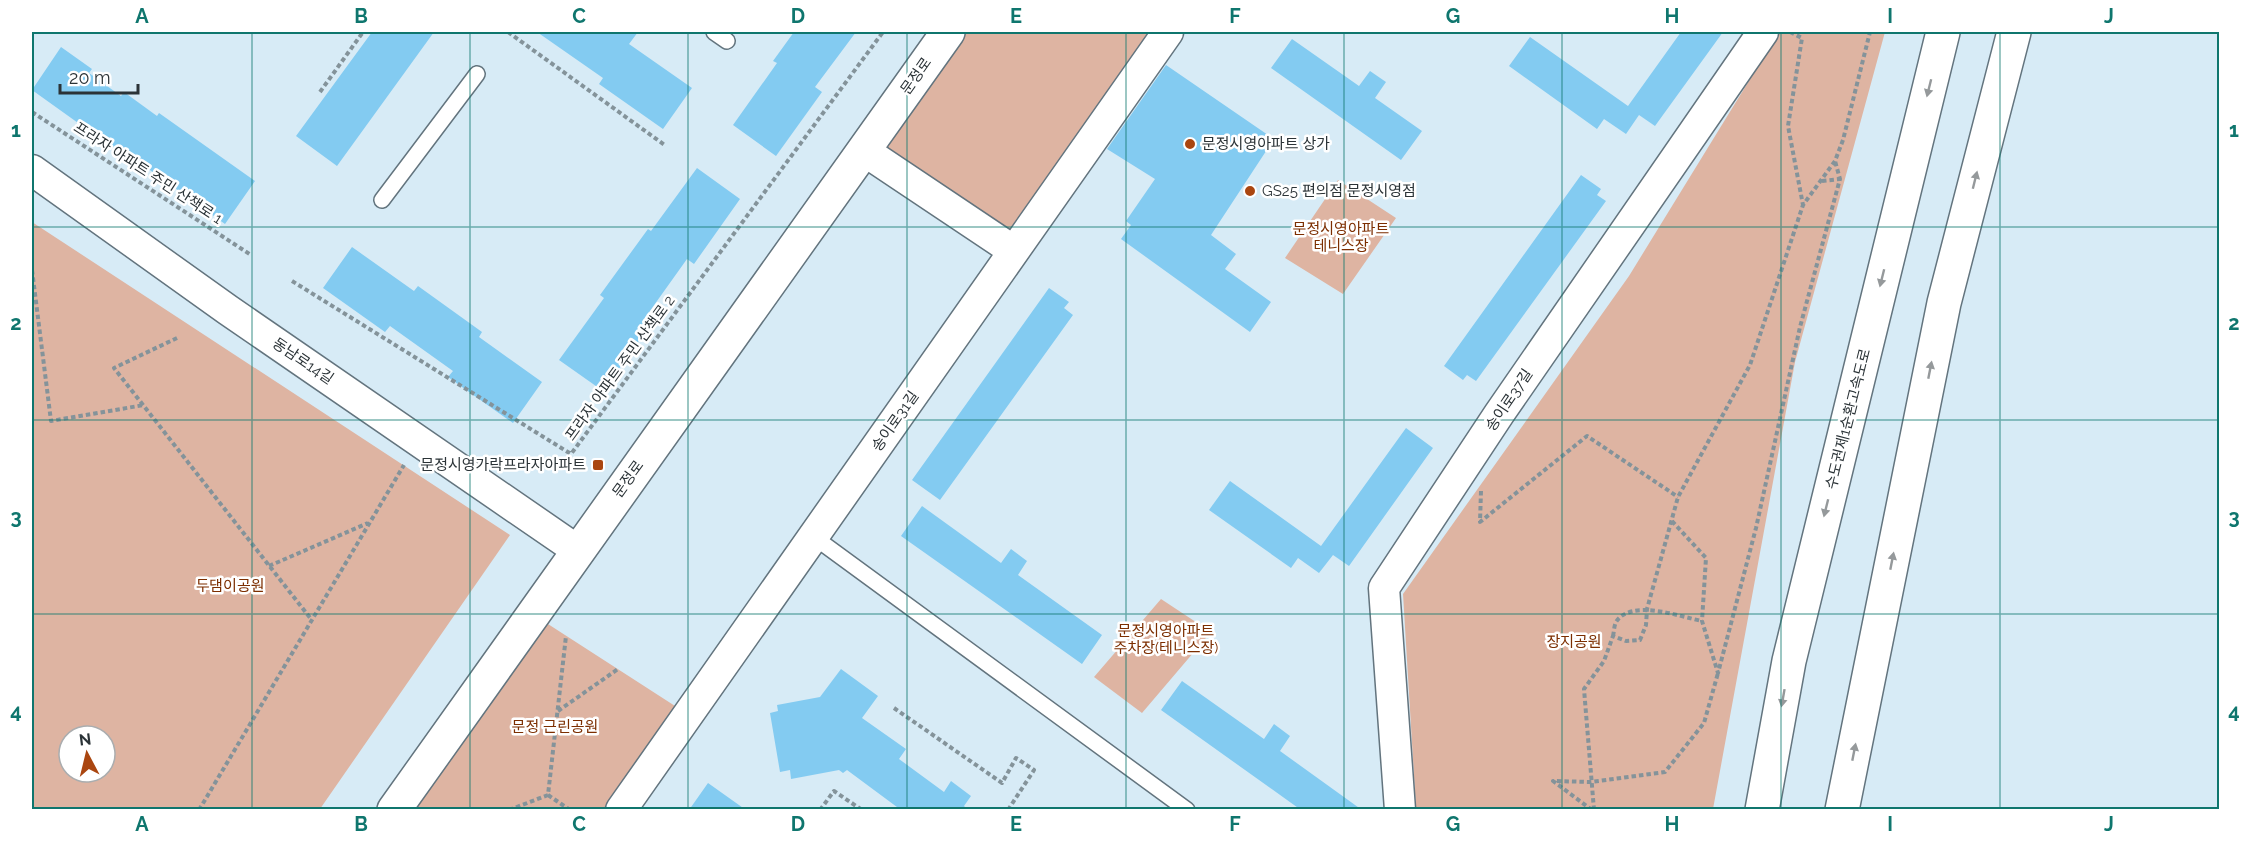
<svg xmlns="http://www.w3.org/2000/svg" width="2251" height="841" font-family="Raleway,'Noto Sans KR',sans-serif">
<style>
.green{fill:#deb4a2;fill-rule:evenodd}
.building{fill:#83cbf1}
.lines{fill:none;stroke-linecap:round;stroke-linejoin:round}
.lane-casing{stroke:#63747e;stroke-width:18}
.street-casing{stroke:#63747e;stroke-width:33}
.secondary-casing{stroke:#63747e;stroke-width:36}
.highway-casing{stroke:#63747e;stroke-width:36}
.path{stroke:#84939a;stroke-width:4;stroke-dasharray:4.5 3;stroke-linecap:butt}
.lane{stroke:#fff;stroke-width:15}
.street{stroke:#fff;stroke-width:30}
.secondary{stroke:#fff;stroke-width:33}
.highway{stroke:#fff;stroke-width:33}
.oneway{fill:#95999b}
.grid{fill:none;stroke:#0f766e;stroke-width:1.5;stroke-opacity:0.55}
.poi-dot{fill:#aa4610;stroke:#fff;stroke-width:2}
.labels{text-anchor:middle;stroke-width:5;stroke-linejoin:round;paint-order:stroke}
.street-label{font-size:15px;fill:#2b3337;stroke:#fff}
.poi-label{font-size:15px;fill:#2b3337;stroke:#fff;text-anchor:start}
.park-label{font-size:15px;fill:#7c2e00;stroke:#fff}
.neatline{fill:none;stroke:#0f766e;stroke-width:2}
.grid-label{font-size:20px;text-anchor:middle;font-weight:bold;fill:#0f766e}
</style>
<rect width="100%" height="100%" fill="#d7ebf6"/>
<path class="green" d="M 963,32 L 1160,32 L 1014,240 L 878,151 Z
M 1779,32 L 1885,32 L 1795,362 L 1713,809 L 1416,809 L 1403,594 L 1629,276 Z
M 1338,180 L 1396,218 L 1343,294 L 1285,258 Z
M 32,222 L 510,535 L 320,809 L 32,809 ZM 69,736 L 105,736 L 105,772 L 69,772 Z
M 1161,599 L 1211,632 L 1142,713 L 1094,677 Z
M 534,615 L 689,715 L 621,809 L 394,810 Z"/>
<path class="building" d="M 372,32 L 434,32 L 337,166 L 296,136 Z
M 537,32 L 638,32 L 629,44 L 692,88 L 663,129 L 599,84 L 603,78 Z
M 794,32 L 856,32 L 815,87 L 822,92 L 776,156 L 733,125 L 777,63 L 773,61 Z
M 1681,32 L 1723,32 L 1655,126 L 1639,115 L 1626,134 L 1604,119 L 1597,129 L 1509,66 L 1530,37 L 1628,106 Z
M 1292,39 L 1359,86 L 1370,71 L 1386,82 L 1375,98 L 1422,131 L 1401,160 L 1271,68 Z
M 61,47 L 92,69 L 89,73 L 121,96 L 124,92 L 157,116 L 159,113 L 255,181 L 225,224 L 129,155 L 127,158 L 32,90 Z
M 1166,65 L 1274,139 L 1211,235 L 1236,254 L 1225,269 L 1271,302 L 1250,332 L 1121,239 L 1131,225 L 1126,221 L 1155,179 L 1107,149 Z
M 697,168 L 740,199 L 694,264 L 687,259 L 642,322 L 649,327 L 603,391 L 559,360 L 604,298 L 600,295 L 648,229 L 651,231 Z
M 1581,175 L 1601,189 L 1597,195 L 1606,201 L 1476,381 L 1467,375 L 1463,380 L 1444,366 Z
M 352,247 L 414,291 L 418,286 L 482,332 L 479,337 L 542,382 L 513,423 L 448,377 L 453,371 L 390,326 L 385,332 L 323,288 Z
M 1049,288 L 1069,302 L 1064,308 L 1073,315 L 940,500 L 912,480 Z
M 1406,428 L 1433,448 L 1349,566 L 1333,555 L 1319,573 L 1298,558 L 1291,568 L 1209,510 L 1230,481 L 1321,546 Z
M 922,506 L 1001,563 L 1011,549 L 1027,561 L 1018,575 L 1102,635 L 1082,664 L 901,536 Z
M 841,669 L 878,696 L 862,718 L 906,749 L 899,759 L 944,792 L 951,781 L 971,796 L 964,806 L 968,810 L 901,810 L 847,770 L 843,773 L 839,770 L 791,779 L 790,770 L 780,772 L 770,713 L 778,711 L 777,705 L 820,697 Z
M 1182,681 L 1264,739 L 1274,724 L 1290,736 L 1280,751 L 1362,810 L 1301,810 L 1161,710 Z
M 708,783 L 746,810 L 689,810 Z"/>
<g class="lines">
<defs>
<path id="lane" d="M 714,32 L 727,41
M 382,200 L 477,74
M 814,537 L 1187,810"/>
<path id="street" d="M 863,150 L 1014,251
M 32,170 L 228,310 L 577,550
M 621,810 L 1168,32
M 1400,810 L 1384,588 L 1499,414 L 1763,32"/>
<path id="secondary" d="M 394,810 L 948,32"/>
<path id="highway" d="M 1762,810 L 1789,661 L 1943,32
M 1842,810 L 1944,303 L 2014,32"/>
</defs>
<use href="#lane" class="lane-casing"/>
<use href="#street" class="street-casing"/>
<use href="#secondary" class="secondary-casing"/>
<use href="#highway" class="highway-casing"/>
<path class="path" d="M 508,32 L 666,146
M 1790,32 L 1802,38 L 1788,126 L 1803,205
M 320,92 L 363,32
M 32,112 L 251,255
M 1822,181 L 1840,179
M 32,270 L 51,421 L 144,405
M 292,281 L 571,454 L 883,32
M 177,338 L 114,368 L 311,619
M 1481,491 L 1480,522 L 1587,436 L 1678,497
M 1672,521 L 1706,558 L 1702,621 L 1718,673 L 1756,528 L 1800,327 L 1840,179 L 1835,161
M 269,566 L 368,523
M 1613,636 C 1614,632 1614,626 1616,622 C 1631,598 1681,617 1702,621
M 894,708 L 1002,783 L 1016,758 L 1034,770 L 1008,810
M 558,711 L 618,669
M 548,795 L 570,810
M 199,810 L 404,465
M 509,810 L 548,795 L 566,636
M 820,810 L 834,791 L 862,810
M 1592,810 L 1553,781 L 1591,782 L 1665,772 L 1704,723 L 1718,673
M 1594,810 L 1584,689 L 1604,661 L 1613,636 L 1626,641 L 1640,640 L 1646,625 L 1647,609 L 1678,497 L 1750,365 L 1803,205 L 1835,161 L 1843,140 L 1870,32"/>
<use href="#lane" class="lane"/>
<use href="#street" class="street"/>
<use href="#secondary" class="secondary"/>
<use href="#highway" class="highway"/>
</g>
<defs><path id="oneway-solid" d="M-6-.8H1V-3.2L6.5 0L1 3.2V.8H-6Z" transform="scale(1.5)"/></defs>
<g class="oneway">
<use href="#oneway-solid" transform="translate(1929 88) rotate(104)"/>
<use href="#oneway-solid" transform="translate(1975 180) rotate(-76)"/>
<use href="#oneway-solid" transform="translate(1882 278) rotate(104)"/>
<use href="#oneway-solid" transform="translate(1930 370) rotate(-79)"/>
<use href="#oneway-solid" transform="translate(1826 508) rotate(104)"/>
<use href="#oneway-solid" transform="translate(1892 561) rotate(-79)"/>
<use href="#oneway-solid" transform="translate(1783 698) rotate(100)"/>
<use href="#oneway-solid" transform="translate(1854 752) rotate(-79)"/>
</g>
<path class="grid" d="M 252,32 L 252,810M 470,32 L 470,810M 688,32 L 688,810M 907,32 L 907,810M 1126,32 L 1126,810M 1344,32 L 1344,810M 1562,32 L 1562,810M 1781,32 L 1781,810M 2000,32 L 2000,810M 32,227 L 2220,227M 32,420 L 2220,420M 32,614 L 2220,614"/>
<g class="poi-dot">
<circle cx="1190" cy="144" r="6"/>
<circle cx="1250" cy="191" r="6"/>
<rect x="592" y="459" width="12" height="12" rx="3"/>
</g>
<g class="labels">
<g class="street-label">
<text transform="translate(916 76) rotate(-55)" y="5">문정로</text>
<text transform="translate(148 173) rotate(33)" y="5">프라자 아파트 주민 산책로 1</text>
<text transform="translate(303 361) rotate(34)" y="5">동남로14길</text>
<text transform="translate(620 368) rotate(-54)" y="5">프라자 아파트 주민 산책로 2</text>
<text transform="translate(1509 400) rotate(-56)" y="5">송이로37길</text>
<text transform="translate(1848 419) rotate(-76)" y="5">수도권제1순환고속도로</text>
<text transform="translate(895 421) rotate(-55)" y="5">송이로31길</text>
<text transform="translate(628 479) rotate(-54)" y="5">문정로</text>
</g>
<g class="poi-label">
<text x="1202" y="149">문정시영아파트 상가</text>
<text x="1262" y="196">GS25 편의점 문정시영점</text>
<text x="586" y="470" text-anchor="end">문정시영가락프라자아파트</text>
</g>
<g class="park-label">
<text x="1341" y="234">문정시영아파트<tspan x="1341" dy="17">테니스장</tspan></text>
<text x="230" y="591">두댐이공원</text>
<text x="1166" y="636">문정시영아파트<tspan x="1166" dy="17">주차장(테니스장)</tspan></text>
<text x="1574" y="647">장지공원</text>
<text x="555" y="732">문정 근린공원</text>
</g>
</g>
<rect width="2251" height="841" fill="none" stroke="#ffffff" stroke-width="66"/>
<g transform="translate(87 754) rotate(353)"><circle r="28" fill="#ffffff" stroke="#aaadaf" stroke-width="1.5"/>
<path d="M0-4.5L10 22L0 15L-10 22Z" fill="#aa4610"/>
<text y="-9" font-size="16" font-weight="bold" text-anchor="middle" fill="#2b3337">N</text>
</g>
<path d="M60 84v9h78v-9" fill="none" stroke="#2b3337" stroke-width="3"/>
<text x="69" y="84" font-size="18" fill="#2b3337" stroke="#ffffff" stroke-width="4.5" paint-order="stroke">20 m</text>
<rect x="33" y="33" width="2185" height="775" class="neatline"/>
<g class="grid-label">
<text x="142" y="23">A</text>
<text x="361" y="23">B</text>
<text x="579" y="23">C</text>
<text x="798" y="23">D</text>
<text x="1016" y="23">E</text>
<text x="1235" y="23">F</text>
<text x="1453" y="23">G</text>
<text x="1672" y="23">H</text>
<text x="1890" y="23">I</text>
<text x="2109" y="23">J</text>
<text x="16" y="137">1</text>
<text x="2234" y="137">1</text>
<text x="16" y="330">2</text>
<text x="2234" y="330">2</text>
<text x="16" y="524">3</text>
<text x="2234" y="524">3</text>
<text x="16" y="718">4</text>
<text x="2234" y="718">4</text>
<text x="142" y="831">A</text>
<text x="361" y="831">B</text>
<text x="579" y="831">C</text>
<text x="798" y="831">D</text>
<text x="1016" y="831">E</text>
<text x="1235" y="831">F</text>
<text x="1453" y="831">G</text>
<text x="1672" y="831">H</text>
<text x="1890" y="831">I</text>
<text x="2109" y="831">J</text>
</g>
</svg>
